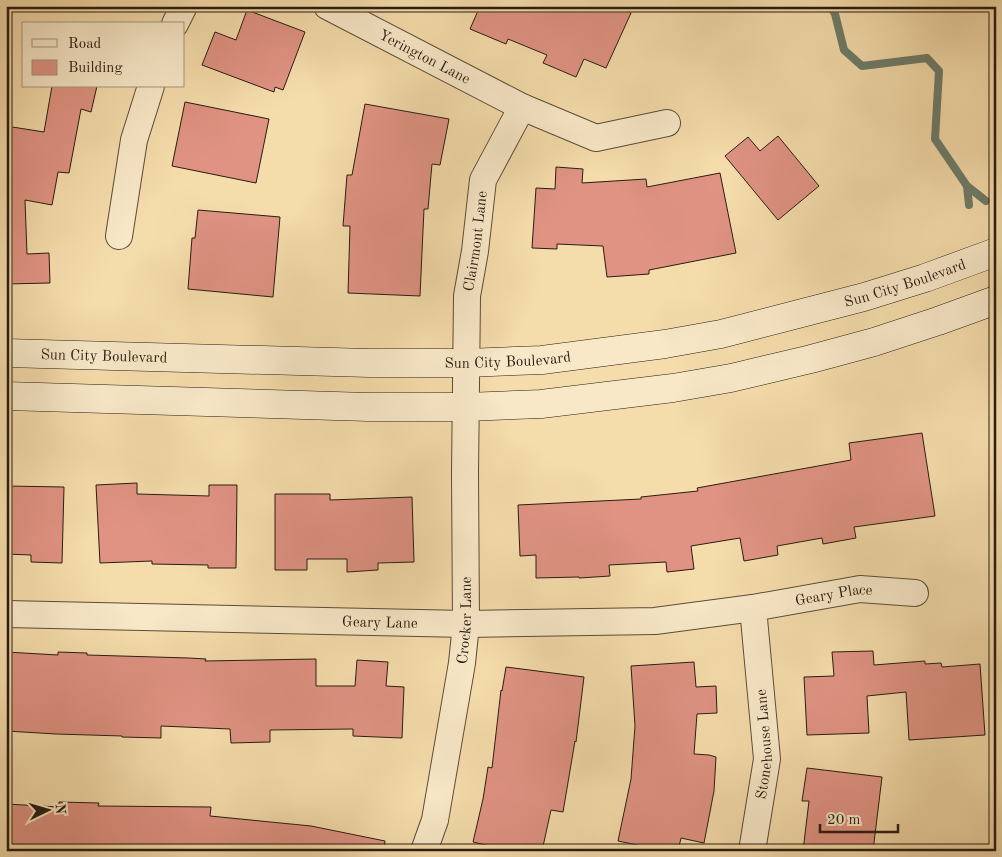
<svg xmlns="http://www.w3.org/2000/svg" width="1002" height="857" font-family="'Old Standard TT',serif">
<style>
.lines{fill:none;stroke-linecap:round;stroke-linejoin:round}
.stream{stroke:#6e7c6a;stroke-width:8}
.building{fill:#e09383;stroke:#281c12}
.street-casing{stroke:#5b4c38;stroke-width:28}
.secondary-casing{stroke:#281c12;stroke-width:29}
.street{stroke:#f8e8c8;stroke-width:26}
.secondary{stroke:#f8e8c8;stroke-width:28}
.labels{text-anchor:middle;stroke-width:5;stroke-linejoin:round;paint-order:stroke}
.street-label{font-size:15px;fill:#281c12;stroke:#f8e8c8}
</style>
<rect width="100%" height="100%" fill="#f5dcab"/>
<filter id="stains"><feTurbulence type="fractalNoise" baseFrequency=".004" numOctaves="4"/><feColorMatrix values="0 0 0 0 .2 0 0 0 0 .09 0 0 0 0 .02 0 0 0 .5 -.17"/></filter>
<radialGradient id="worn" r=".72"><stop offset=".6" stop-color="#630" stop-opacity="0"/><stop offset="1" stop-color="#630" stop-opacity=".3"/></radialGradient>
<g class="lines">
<path class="stream" d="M 830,6 L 835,14 L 844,50 L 862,66 L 927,58 L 939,71 L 935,139 L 967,186 L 986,201
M 967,186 L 969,205"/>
</g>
<path class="building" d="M 480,6 L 616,6 L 631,13 L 606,68 L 584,59 L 576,77 L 543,63 L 547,55 L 508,39 L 506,44 L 470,29 Z
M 247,10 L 305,32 L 283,90 L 275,87 L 274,92 L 202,65 L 215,32 L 236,40 Z
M 52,86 L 97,86 L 91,112 L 81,109 L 69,173 L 58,172 L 52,205 L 25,200 L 27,254 L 49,253 L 50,283 L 6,284 L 6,126 L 44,132 Z
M 185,102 L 269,119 L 256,183 L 172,166 Z
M 365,104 L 449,119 L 440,165 L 432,164 L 428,209 L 424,209 L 420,296 L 348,293 L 350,226 L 343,226 L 347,175 L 352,175 Z
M 778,136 L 819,186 L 778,220 L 725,156 L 748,137 L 760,151 Z
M 556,167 L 583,169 L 582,183 L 646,179 L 647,187 L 720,173 L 736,253 L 649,270 L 649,274 L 607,277 L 603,246 L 557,244 L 557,249 L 532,248 L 536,188 L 555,189 Z
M 198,210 L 280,217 L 273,297 L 188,289 L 192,238 L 195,238 Z
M 922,433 L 935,516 L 854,527 L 856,538 L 823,544 L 822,538 L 777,546 L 778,555 L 744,561 L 740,538 L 691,546 L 694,569 L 667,572 L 666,562 L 609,565 L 610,576 L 579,578 L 579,577 L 536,578 L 536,555 L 520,556 L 518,505 L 641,499 L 641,497 L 698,491 L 697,488 L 851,460 L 849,443 Z
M 137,483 L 137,494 L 209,496 L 209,485 L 237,485 L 236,568 L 208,568 L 208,565 L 152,564 L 152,561 L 100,563 L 96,485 Z
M 6,486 L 64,487 L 62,563 L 31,562 L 31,555 L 6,554 Z
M 275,494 L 330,494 L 330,500 L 412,497 L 414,562 L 378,563 L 378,570 L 347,572 L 347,559 L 307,559 L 307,570 L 275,570 Z
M 873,651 L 874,665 L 925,661 L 925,664 L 941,663 L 942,667 L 980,664 L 985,735 L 909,740 L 906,692 L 867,696 L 869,733 L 807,735 L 804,677 L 834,676 L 832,652 Z
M 6,652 L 58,655 L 58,652 L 87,653 L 87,655 L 189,658 L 206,659 L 205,661 L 316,659 L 316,686 L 355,686 L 357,660 L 388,662 L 386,686 L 404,687 L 402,738 L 353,736 L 353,729 L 270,730 L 270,742 L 231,743 L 230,729 L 161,726 L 161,738 L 122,737 L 122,736 L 56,734 L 6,731 Z
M 694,662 L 696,687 L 716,686 L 717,713 L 697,714 L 694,754 L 709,755 L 716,757 L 714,791 L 704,843 L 681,838 L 678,851 L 666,851 L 618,841 L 631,779 L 635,726 L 631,666 Z
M 506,667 L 584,677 L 576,742 L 575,741 L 563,812 L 551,810 L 542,851 L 489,851 L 490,846 L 473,842 L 483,799 L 488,767 L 492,768 L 501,690 L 502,691 Z
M 807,768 L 882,777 L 873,851 L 803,851 L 809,801 L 802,801 Z
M 59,802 L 99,803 L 98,806 L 211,807 L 210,816 L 311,826 L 385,841 L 384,851 L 6,851 L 6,804 L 59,807 Z"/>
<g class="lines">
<defs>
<g id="street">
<path id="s1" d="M 327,6 L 522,107 L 596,138 L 667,123"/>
<path d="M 175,24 L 184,6"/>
<path d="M 119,236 L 134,140 L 151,86"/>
<path id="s2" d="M 6,614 L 466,624 L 655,621 L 753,608 L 860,589 L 915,593"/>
<path id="s3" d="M 424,851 L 435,820 L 462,663 L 466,624 L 465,473 L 467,296 L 475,251 L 483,180 L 522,107"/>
<path id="s4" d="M 752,851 L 767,759 L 753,608"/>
</g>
<g id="secondary">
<path id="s5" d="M 6,353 L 369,363 L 466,363 L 542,360 L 665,344 L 721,334 L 864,297 L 925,278 L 996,252"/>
<path d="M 6,396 L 368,407 L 466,407 L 541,404 L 673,388 L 731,378 L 811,359 L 874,342 L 938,321 L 996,300"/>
</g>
</defs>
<use href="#street" class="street-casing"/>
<use href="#secondary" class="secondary-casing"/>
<use href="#street" class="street"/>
<use href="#secondary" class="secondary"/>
</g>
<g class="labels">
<g class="street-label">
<text dy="5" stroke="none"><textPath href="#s1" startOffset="110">Yerington Lane</textPath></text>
<text dy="5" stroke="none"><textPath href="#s3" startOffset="615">Clairmont Lane</textPath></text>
<text dy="5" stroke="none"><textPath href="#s5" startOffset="908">Sun City Boulevard</textPath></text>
<text dy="5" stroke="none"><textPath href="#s5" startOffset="98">Sun City Boulevard</textPath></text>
<text dy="5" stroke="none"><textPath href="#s5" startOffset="502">Sun City Boulevard</textPath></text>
<text dy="5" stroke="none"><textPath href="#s2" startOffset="830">Geary Place</textPath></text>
<text dy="5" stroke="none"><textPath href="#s3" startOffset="235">Crocker Lane</textPath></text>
<text dy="5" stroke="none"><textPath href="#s2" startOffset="374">Geary Lane</textPath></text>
<text dy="5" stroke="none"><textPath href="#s4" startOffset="108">Stonehouse Lane</textPath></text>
</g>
</g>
<rect width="1002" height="857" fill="none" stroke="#f5dcab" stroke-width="25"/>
<rect x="8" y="8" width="987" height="842" fill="none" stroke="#281c12" stroke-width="2.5"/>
<rect x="12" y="12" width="977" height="832" fill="none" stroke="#281c12"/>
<rect x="22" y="22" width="162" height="65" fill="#f8e8c8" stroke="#a5967f"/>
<rect x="32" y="39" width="25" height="8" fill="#f8e8c8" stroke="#a5967f"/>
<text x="68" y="48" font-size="15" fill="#281c12">Road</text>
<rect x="32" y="60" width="25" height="15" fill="#e09383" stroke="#a5967f"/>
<text x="68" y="72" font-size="15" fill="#281c12">Building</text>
<g transform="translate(48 810) rotate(85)" stroke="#f8e8c8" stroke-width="4" paint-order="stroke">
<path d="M0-4L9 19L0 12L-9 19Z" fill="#281c12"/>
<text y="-8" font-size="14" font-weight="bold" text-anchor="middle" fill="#281c12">N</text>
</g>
<path d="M820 824v8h78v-8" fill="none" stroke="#281c12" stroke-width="2.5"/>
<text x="827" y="824" font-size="15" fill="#281c12" stroke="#f8e8c8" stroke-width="4" paint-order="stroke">20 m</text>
<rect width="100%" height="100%" filter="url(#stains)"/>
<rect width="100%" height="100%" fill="url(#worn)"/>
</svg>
